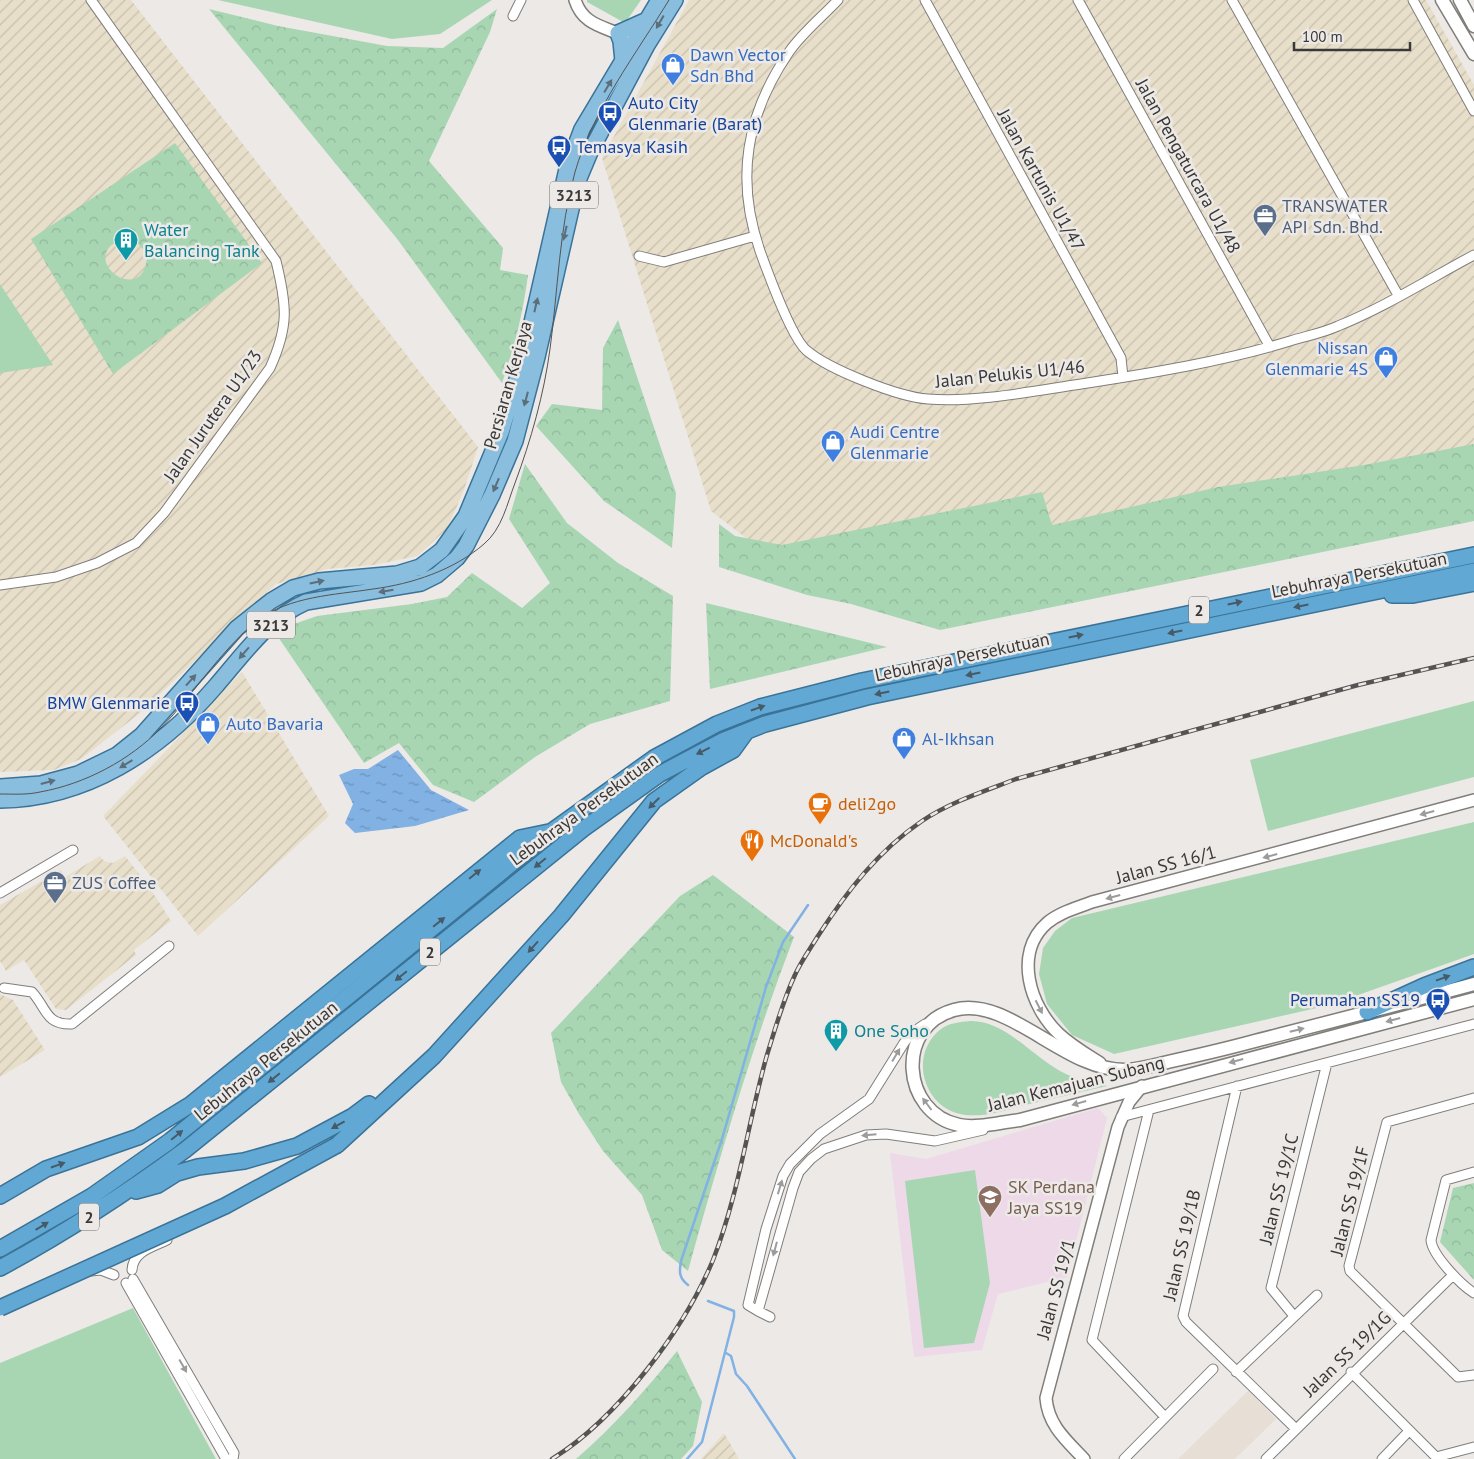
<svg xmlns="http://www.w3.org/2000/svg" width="1474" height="1459" font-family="'PT Sans',sans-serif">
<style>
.built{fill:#e7ded6}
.industrial{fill:url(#industrial-furrows)}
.education{fill:#edd9e8}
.grass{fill:#a8d6b3}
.forest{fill:url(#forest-crowns);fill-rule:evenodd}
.water{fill:url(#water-ripples)}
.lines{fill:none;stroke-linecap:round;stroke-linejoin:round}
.stream{stroke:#82b1e4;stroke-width:2.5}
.minor-casing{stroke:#807e7b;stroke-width:11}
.tertiary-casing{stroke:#807e7b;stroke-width:14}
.secondary-casing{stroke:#807e7b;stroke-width:15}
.primary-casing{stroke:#3a7397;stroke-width:18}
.trunk-casing{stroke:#3a7397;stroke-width:18}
.minor{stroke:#fff;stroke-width:9}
.tertiary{stroke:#fff;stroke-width:11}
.secondary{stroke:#fff;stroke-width:12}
.primary{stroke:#89bedf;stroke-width:15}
.trunk{stroke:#62a8d4;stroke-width:15}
.tram{stroke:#555453;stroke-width:1}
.rail-casing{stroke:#555453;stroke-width:4.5}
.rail{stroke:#ece9e7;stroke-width:2.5;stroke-dasharray:8;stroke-linecap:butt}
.trunk-bridge-casing{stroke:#3a7397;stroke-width:18;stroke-linecap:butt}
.trunk-bridge{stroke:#62a8d4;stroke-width:15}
.oneway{fill:#5a6e7b}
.oneway2{fill:#465a67}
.oneway3{fill:#9c9c9c}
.labels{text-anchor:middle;stroke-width:5;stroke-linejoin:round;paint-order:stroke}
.shield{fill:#ece9e7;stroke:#6f6e6c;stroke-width:1}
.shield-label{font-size:16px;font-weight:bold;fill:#3a3938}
.shop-label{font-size:18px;fill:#366cbe;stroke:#ece9e7;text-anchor:start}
.transit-label{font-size:18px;fill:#164399;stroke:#ece9e7;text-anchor:start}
.street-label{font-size:18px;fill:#3a3938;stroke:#ece9e7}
.service-label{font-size:18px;fill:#4e5e75;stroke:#ece9e7;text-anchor:start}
.culture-label{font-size:18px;fill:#0d838f;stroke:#ece9e7;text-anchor:start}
.food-label{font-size:18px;fill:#c56008;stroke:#ece9e7;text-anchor:start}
.education-label{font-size:18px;fill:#785e54;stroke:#ece9e7;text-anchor:start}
</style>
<defs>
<pattern id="industrial-furrows" width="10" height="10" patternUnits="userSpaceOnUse" patternTransform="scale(1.25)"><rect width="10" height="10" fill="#e8dfca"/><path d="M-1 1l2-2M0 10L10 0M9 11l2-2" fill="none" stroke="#c8c0ae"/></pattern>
<pattern id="forest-crowns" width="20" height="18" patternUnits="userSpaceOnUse" patternTransform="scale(1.25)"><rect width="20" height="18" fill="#a8d6b3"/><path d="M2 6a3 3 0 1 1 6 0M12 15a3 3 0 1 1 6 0" fill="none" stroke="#91b89b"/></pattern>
<pattern id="water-ripples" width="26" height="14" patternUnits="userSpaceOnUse" patternTransform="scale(1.25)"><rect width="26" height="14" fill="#82b1e4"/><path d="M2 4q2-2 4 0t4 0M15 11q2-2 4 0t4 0" fill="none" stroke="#6b91ba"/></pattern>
</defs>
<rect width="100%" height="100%" fill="#ece9e7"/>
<path class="built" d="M 1249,1390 L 1276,1419 L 1235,1459 L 1178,1459 Z"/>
<path class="industrial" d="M 0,0 L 131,0 L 478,447 L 464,490 L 447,529 L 417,556 L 374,565 L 327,569 L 276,584 L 140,713 L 81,759 L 54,770 L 0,772 Z
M 689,0 L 1426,0 L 1474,85 L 1474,494 L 759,548 L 711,511 L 602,158 Z
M 242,672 L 329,816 L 198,936 L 103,816 Z
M 100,856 L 104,861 L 113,863 L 125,856 L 148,885 L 171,921 L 134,950 L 136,955 L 66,1010 L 56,1009 L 24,960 L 6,971 L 0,961 L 0,905 L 61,870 L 65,877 Z
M 0,994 L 13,1000 L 45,1050 L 0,1077 Z
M 724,1433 L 739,1459 L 701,1459 Z"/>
<path class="education" d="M 1098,1108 L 1107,1118 L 1067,1277 L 998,1294 L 982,1350 L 914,1357 L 890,1153 L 926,1159 Z"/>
<path class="grass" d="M 218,0 L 492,0 L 440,34 L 392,39 Z
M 587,0 L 641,0 L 625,23 L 587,2 Z
M 0,284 L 53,365 L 0,373 Z
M 1474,701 L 1474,777 L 1268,831 L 1250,760 Z
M 1474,822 L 1474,954 L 1330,1005 L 1114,1054 L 1072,1035 L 1047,1004 L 1039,974 L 1043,948 L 1055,931 L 1072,918 Z
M 970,1021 C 1006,1020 1034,1059 1066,1074 C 1078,1080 1094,1082 1107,1086 C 1080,1092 1053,1099 1025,1105 C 1006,1110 986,1117 966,1115 C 924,1111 907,1055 941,1029 C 949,1023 960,1022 970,1021 Z
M 975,1170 L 990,1283 L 974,1343 L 924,1348 L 905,1181 Z
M 133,1308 L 216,1459 L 0,1459 L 0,1363 Z"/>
<path class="forest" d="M 209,9 L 278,26 L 387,46 L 443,48 L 497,9 L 490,32 L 429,161 L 503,248 L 500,270 L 528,275 C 523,312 515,347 502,383 L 398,240 Z
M 175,143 L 262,263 L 113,374 L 31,239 ZM 122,239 C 135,239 143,245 147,258 C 142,308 75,258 122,239 Z
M 618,320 L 676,493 L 672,548 L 604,501 L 536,426 L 552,404 L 602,410 L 603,348 Z
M 1474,444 L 1474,521 L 940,630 L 851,604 L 807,595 L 719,567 L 719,524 L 735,536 L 782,545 L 1042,492 L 1052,525 L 1218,487 L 1364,465 Z
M 525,464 L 567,523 L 618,563 L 673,596 L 670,701 L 590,724 L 535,757 L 474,802 L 433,785 L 399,743 L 364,763 L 274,631 L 317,616 L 412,604 L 447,597 L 472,573 L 522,608 L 550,583 L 509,519 Z
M 706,603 L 887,647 L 710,689 Z
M 713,875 L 794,937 C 752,1046 719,1159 688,1271 L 662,1250 L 642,1195 L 603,1151 L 579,1114 L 561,1082 L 551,1033 L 680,896 Z
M 1474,1183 L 1474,1280 L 1440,1242 L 1453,1188 Z
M 677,1351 L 702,1402 L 693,1446 L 681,1459 L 576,1459 C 614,1426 646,1390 677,1351 Z"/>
<path class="water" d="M 398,750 L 431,790 L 469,810 L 415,826 L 355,833 L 345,823 L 353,804 L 339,775 L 354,769 L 368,769 Z"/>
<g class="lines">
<path class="stream" d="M 688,1285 C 679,1278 679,1272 681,1261 L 722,1139 L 766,987 L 783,942 L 808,905
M 726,1353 L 731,1356 L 736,1374 L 747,1386 L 795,1459
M 687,1459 L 702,1442 L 734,1317 L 734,1311 L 708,1301"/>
<defs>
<path id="minor" d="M 838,0 C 822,17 802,33 789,52 C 746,115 735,179 760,251 C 768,273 790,335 806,350 C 828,369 898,397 928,399 C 974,403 1034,391 1081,384 C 1152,373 1221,362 1290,341 C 1306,336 1323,333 1338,326 C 1385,307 1429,279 1474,255
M 925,0 L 1121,358 L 1123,377
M 1078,0 L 1270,347
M 1232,0 L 1398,295
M 1413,0 L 1474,111
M 513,16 L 521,0
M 639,256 L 664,262 L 755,236
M 0,585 L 56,577 L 97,563 L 136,543 L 164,513 L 270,368 C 289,326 287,306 276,261 L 91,0
M 0,893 L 73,850
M 4,988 L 32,992 C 47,1008 45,1025 72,1024 L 169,946
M 925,1024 L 913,1032 L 904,1043 L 869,1099 L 820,1134 L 790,1164 L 783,1176 L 766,1229 L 748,1305 L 758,1311 L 793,1188 L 799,1172 L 811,1159 L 824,1149 L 866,1135 L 886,1134 L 935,1141 L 983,1130
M 1237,1086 L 1183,1316 L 1186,1322 L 1295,1428
M 1474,1098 L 1387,1122 L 1349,1266 L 1350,1271 L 1458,1377 L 1474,1375
M 1149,1110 L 1092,1340 L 1165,1417
M 1121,1117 L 1474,1024
M 1474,1172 L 1446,1180 L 1431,1240 C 1432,1255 1461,1285 1474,1293
M 132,1270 C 133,1251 153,1247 167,1240
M 91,1271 L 101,1270 L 114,1275
M 133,1279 L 234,1453 L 233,1459
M 126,1283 L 226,1459
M 758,1311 L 770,1317
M 1294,1316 L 1271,1288 L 1327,1063
M 1236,1372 L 1317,1295
M 1351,1372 L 1436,1457 L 1474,1447
M 1124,1459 L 1213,1369
M 1266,1459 L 1453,1275
M 1382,1459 L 1409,1431"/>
<path id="tertiary" d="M 575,0 C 583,25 603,26 624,36
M 1100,1063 C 1086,1054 1072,1046 1059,1034 C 1030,1007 1013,953 1047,923 C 1060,912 1077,908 1092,902 L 1474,800
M 1084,1459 C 1066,1440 1048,1425 1046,1398 L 1118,1127 L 1129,1102 L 1142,1086"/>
<path id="secondary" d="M 1442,0 L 1474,54
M 1460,0 L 1474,26
M 1474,984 C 1400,1004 1325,1023 1251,1042 C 1225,1049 1199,1055 1172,1061 C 1158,1064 1142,1069 1127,1070 C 1065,1072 1009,995 954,1010 C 895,1026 901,1113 959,1125 C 977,1129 1001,1122 1020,1120 L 1474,999"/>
<path id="primary" d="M 623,61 L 621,41 L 618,33 L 647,20
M 0,787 L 41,784 L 78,774 L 117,755 L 142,735 L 237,628 L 271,601 L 293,588 L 319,581 L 397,574 L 420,567 L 442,550 L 466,516 L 501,432 L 525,353 L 567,169 L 582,129 L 659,0
M 0,800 C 86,799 160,751 215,687 C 243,655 267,619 306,602 L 421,583 L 437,575 L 457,558 L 466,546 L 492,495 L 515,441 L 537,357 L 577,183 L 590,152 L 647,45 L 675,0"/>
<path id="trunk" d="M 1392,595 L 1413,595 L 1474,583
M 1367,1012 L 1424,986 L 1474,967
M 337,1145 L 434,1056 L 561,916 L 654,801 L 702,767 L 733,750 L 746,732
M 136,1191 L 158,1185 L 177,1173 L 198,1167 L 244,1161 L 297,1146 L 353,1116 L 369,1104
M 0,1196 L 46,1169 L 138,1137 L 190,1105 L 520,838 L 549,832
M 0,1249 L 92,1196 L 170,1141 L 552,831 L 654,758 L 717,724 L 760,707 L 862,681 L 1474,555
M 0,1268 C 65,1233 125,1194 185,1150 L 583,829 L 660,774 L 722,741 L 765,724 L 867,697 L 1474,571"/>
</defs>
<use href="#minor" class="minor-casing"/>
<use href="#tertiary" class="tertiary-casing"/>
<use href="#secondary" class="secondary-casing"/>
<use href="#primary" class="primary-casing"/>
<use href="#trunk" class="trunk-casing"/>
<use href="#minor" class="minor"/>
<use href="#tertiary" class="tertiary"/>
<use href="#secondary" class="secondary"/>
<use href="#primary" class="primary"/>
<use href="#trunk" class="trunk"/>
<path class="tram" d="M 0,794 C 13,794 27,795 40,792 C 85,784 130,760 161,728 C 194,694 219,652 257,621 C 289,596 335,595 373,589 C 412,584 454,570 484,544 C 502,529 507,504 515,483 C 531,440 544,394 550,349 C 558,290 559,230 575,172 C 593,110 636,54 669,0"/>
<defs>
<path id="rail" d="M 552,1459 C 617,1419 684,1330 713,1260 C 739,1194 748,1122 767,1055 C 775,1029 783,1001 794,977 C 800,963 810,949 818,936 C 847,891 878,851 922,821 C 950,802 985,791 1016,779 L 1358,685 L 1474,658"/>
</defs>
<use href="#rail" class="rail-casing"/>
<use href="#rail" class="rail"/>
<defs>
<path id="trunk-bridge" d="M 0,1308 L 225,1206 L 337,1145"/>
</defs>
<use href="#trunk-bridge" class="trunk-bridge-casing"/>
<use href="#trunk-bridge" class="trunk-bridge"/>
</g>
<defs><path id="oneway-solid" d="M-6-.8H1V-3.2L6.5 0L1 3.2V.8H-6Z" transform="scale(1.25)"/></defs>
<g class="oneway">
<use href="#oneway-solid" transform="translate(660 22) rotate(120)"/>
<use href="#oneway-solid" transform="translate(608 86) rotate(-59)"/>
<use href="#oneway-solid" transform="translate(565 233) rotate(103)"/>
<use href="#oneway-solid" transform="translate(536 305) rotate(-77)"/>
<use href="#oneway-solid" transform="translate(526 399) rotate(105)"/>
<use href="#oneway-solid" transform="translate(496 485) rotate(113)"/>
<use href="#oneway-solid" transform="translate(317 582) rotate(-12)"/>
<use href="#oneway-solid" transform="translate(386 591) rotate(171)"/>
<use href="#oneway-solid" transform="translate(244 653) rotate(131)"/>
<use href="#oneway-solid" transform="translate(191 680) rotate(-48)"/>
<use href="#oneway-solid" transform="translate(126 764) rotate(149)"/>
<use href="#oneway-solid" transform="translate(48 782) rotate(-15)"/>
</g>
<g class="oneway2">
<use href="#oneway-solid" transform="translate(1235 603) rotate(-12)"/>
<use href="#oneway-solid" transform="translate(1301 606) rotate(169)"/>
<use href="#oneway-solid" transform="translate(1175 632) rotate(168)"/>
<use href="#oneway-solid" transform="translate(1076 636) rotate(-12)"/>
<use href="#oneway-solid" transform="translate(973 674) rotate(168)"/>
<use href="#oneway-solid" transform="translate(882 693) rotate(168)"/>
<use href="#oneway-solid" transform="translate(758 708) rotate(-19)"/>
<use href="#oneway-solid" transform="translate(703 751) rotate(154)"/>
<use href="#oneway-solid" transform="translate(654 803) rotate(135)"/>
<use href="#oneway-solid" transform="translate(540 863) rotate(141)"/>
<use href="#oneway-solid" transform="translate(475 874) rotate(-39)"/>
<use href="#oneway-solid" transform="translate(439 922) rotate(-39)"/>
<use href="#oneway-solid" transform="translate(533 947) rotate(132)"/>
<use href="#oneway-solid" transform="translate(401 976) rotate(141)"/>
<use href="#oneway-solid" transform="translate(1443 978) rotate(-20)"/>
<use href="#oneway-solid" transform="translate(274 1078) rotate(141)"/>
<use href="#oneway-solid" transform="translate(338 1125) rotate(151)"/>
<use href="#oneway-solid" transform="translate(177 1135) rotate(-39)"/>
<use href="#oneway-solid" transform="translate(58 1165) rotate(-19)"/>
<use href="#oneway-solid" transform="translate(42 1226) rotate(-31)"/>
</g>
<g class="oneway3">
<use href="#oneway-solid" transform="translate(1427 813) rotate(165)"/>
<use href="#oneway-solid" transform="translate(1270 856) rotate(165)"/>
<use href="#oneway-solid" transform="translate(1113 897) rotate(165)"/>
<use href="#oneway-solid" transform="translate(1039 1007) rotate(63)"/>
<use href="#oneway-solid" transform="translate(1393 1020) rotate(165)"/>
<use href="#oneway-solid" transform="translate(1297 1030) rotate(-14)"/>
<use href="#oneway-solid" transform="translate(896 1055) rotate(-59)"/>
<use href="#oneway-solid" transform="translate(1236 1061) rotate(165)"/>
<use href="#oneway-solid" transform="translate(1079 1103) rotate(164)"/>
<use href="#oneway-solid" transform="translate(927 1104) rotate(-127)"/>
<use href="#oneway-solid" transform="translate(869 1135) rotate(175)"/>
<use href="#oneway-solid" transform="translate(780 1187) rotate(-73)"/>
<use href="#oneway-solid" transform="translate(775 1249) rotate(105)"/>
<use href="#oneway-solid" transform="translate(183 1366) rotate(60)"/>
</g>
<defs>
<symbol id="shop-pin" viewBox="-11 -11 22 30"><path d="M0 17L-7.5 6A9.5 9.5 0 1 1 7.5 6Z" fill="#3f7fe0" stroke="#ece9e7"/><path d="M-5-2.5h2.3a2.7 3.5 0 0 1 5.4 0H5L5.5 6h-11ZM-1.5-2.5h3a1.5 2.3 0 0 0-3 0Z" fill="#fff"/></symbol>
<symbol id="bus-pin" viewBox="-11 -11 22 30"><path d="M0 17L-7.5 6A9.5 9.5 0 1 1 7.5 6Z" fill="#1a4fb4" stroke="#ece9e7"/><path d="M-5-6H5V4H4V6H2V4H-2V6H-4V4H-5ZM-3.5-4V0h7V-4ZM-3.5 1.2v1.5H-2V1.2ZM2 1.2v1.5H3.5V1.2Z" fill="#fff"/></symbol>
<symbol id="office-pin" viewBox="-11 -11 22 30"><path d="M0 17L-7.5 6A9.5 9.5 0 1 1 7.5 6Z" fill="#5c6f8a" stroke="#ece9e7"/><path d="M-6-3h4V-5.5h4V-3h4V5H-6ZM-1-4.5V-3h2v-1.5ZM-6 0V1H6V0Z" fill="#fff"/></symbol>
<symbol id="building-pin" viewBox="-11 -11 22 30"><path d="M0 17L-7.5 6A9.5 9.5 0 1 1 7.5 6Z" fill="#0f9aa8" stroke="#ece9e7"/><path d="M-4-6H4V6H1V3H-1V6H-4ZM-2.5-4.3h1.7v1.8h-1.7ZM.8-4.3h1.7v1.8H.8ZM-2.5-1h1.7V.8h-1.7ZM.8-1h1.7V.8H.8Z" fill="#fff"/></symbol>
<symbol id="cafe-pin" viewBox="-11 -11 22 30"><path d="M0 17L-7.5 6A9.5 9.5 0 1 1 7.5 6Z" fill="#e8710a" stroke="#ece9e7"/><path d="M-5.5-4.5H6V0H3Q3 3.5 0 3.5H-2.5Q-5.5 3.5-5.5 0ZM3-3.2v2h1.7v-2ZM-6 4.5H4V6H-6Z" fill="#fff"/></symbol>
<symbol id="restaurant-pin" viewBox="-11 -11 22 30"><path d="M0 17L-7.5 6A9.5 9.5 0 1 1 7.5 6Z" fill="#e8710a" stroke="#ece9e7"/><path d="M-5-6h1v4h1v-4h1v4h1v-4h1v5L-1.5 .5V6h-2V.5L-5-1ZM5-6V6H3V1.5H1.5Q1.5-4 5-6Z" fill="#fff"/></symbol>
<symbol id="school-pin" viewBox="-11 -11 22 30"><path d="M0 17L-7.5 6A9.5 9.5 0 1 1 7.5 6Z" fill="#8d6e63" stroke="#ece9e7"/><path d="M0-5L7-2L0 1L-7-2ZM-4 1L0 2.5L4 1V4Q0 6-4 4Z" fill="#fff"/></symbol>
</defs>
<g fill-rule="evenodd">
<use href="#shop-pin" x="659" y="51" width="28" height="38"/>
<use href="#bus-pin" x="596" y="99" width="28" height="38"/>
<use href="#bus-pin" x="545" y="133" width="28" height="38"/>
<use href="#office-pin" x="1251" y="202" width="28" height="38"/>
<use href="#building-pin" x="112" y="226" width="28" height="38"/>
<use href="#shop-pin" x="1372" y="344" width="28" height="38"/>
<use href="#shop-pin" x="819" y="428" width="28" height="38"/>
<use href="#bus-pin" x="173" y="689" width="28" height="38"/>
<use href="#shop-pin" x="194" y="710" width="28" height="38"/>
<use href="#shop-pin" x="890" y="725" width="28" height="38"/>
<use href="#cafe-pin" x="806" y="790" width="28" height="38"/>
<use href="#restaurant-pin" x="738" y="827" width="28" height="38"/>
<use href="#office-pin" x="41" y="869" width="28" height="38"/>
<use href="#bus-pin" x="1424" y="986" width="28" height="38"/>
<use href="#building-pin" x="822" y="1017" width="28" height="38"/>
<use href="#school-pin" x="976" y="1183" width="28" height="38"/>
</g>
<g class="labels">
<g class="shield">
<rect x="550" y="181.5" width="48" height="27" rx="4"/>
<rect x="1189" y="596.5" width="20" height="27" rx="4"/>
<rect x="247" y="611.5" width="48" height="27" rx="4"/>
<rect x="420" y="938.5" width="20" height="27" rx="4"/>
<rect x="79" y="1203.5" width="20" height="27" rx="4"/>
</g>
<g class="shield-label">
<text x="574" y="201">3213</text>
<text x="1199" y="616">2</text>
<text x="271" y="631">3213</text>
<text x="430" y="958">2</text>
<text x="89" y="1223">2</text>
</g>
<g class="shop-label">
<text x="690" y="61">Dawn Vector<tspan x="690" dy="21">Sdn Bhd</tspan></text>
<text x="1368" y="354" text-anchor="end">Nissan<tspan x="1368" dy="21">Glenmarie 4S</tspan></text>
<text x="850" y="438">Audi Centre<tspan x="850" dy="21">Glenmarie</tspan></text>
<text x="226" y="730">Auto Bavaria</text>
<text x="922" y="745">Al-Ikhsan</text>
</g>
<g class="transit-label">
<text x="628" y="109">Auto City<tspan x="628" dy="21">Glenmarie (Barat)</tspan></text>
<text x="576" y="153">Temasya Kasih</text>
<text x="170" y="709" text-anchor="end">BMW Glenmarie</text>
<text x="1420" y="1006" text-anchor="end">Perumahan SS19</text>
</g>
<g class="street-label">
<text transform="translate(1188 166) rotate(61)" y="6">Jalan Pengaturcara U1/48</text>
<text transform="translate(1041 180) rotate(61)" y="6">Jalan Kartunis U1/47</text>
<text transform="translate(1010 374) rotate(-6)" y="6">Jalan Pelukis U1/46</text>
<text transform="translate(508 385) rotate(-74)" y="6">Persiaran Kerjaya</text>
<text transform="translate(213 416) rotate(-55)" y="6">Jalan Jurutera U1/23</text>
<text transform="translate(1359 575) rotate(-11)" y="6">Lebuhraya Persekutuan</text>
<text transform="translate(962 657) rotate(-12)" y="6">Lebuhraya Persekutuan</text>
<text transform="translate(584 809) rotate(-36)" y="6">Lebuhraya Persekutuan</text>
<text transform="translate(1166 865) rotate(-15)" y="6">Jalan SS 16/1</text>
<text transform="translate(266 1061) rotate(-39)" y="6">Lebuhraya Persekutuan</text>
<text transform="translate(1076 1084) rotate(-14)" y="6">Jalan Kemajuan Subang</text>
<text transform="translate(1279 1189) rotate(-76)" y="6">Jalan SS 19/1C</text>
<text transform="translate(1350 1201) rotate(-76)" y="6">Jalan SS 19/1F</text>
<text transform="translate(1182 1245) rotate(-77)" y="6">Jalan SS 19/1B</text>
<text transform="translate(1056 1289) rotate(-75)" y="6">Jalan SS 19/1</text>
<text transform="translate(1347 1354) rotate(-44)" y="6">Jalan SS 19/1G</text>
</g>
<g class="service-label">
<text x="1282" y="212">TRANSWATER<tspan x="1282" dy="21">API Sdn. Bhd.</tspan></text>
<text x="72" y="889">ZUS Coffee</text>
</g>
<g class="culture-label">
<text x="144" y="236">Water<tspan x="144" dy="21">Balancing Tank</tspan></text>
<text x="854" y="1037">One Soho</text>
</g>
<g class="food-label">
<text x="838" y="810">deli2go</text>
<text x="770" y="847">McDonald's</text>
</g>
<g class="education-label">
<text x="1008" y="1193">SK Perdana<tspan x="1008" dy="21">Jaya SS19</tspan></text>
</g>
</g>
<path d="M1294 42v8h116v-8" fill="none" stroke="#3a3938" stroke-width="2.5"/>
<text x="1302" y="42" font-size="15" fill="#3a3938" stroke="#ece9e7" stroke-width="4" paint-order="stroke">100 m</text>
</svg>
